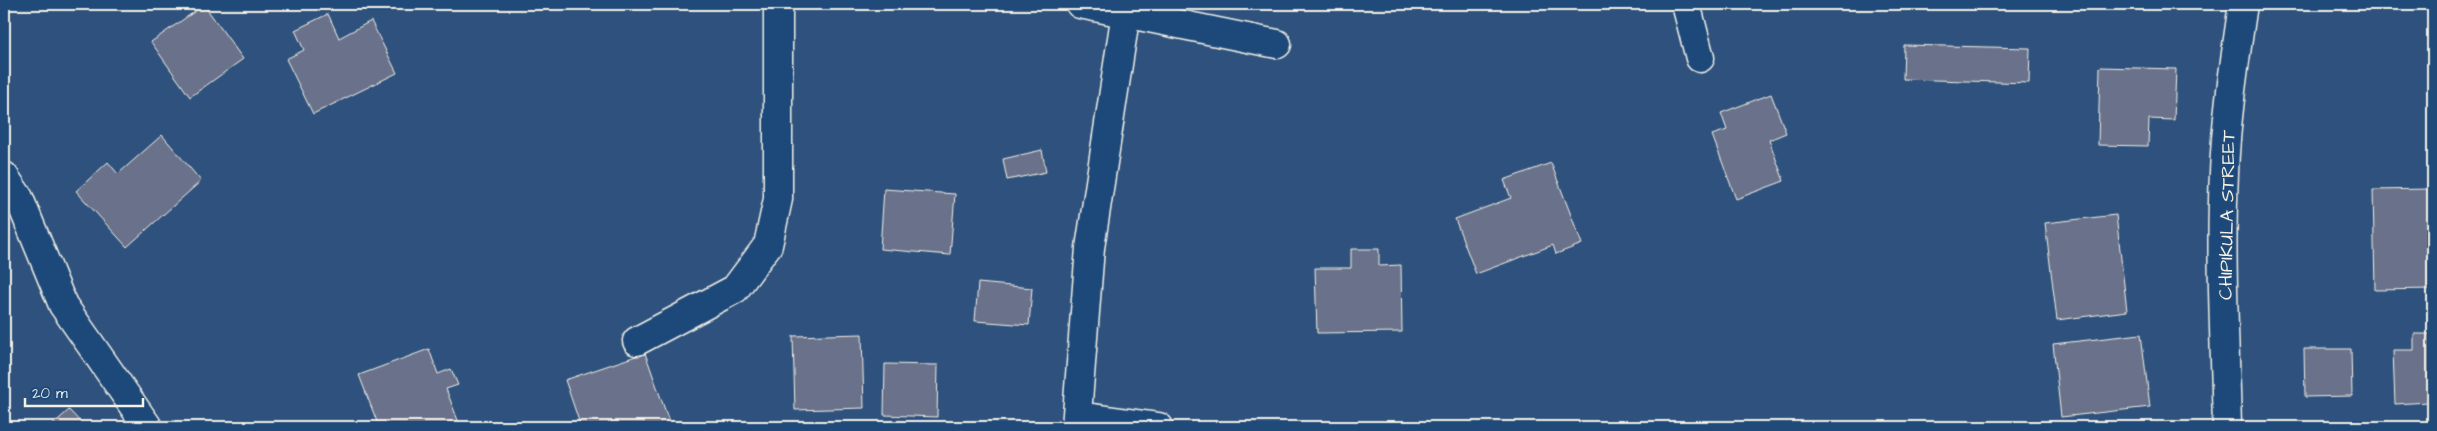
<svg xmlns="http://www.w3.org/2000/svg" width="2437" height="431" font-family="'Architects Daughter',sans-serif">
<style>
.building{fill:#6a728b;stroke:#f4f1e8}
.lines{fill:none;stroke-linecap:round;stroke-linejoin:round}
.street-casing{stroke:#f4f1e8;stroke-width:31}
.street{stroke:#1f4a7a;stroke-width:28}
.labels{text-anchor:middle;stroke-width:5;stroke-linejoin:round;paint-order:stroke}
.street-label{font-size:19px;fill:#f4f1e8;stroke:#1f4a7a}
</style>
<rect width="100%" height="100%" fill="#2e527d"/>
<filter id="ink" filterUnits="userSpaceOnUse"><feTurbulence type="fractalNoise" baseFrequency=".02" numOctaves="2"/><feDisplacementMap in="SourceGraphic" scale="10" xChannelSelector="R" yChannelSelector="G"/><feConvolveMatrix kernelMatrix="1 2 1 2 8 2 1 2 1" color-interpolation-filters="sRGB"/></filter>
<g filter="url(#ink)">
<path class="building" d="M 204,5 L 243,59 L 190,97 L 151,42 Z
M 328,14 L 339,38 L 371,21 L 397,73 L 313,114 L 286,59 L 304,50 L 295,30 Z
M 1904,45 L 2030,48 L 2029,83 L 1903,79 Z
M 2100,67 L 2176,69 L 2174,120 L 2149,119 L 2148,146 L 2098,145 Z
M 1771,94 L 1786,133 L 1769,140 L 1784,181 L 1736,199 L 1712,135 L 1727,130 L 1721,113 Z
M 162,135 L 201,181 L 127,247 L 76,191 L 108,162 L 118,174 Z
M 1042,150 L 1046,172 L 1007,180 L 1003,159 Z
M 1551,163 L 1582,244 L 1556,254 L 1553,245 L 1476,274 L 1455,219 L 1511,198 L 1504,180 Z
M 884,189 L 955,194 L 950,255 L 880,249 Z
M 2431,189 L 2431,205 L 2433,205 L 2433,289 L 2375,290 L 2373,190 Z
M 2116,215 L 2127,311 L 2057,320 L 2045,223 Z
M 1351,249 L 1379,249 L 1379,266 L 1401,265 L 1402,332 L 1317,333 L 1315,268 L 1351,268 Z
M 978,283 L 1032,288 L 1029,325 L 975,321 Z
M 862,334 L 864,408 L 795,410 L 793,336 Z
M 2141,334 L 2150,407 L 2061,417 L 2053,344 Z
M 2414,334 L 2433,334 L 2433,418 L 2429,418 L 2428,402 L 2395,404 L 2393,350 L 2414,350 Z
M 429,349 L 438,374 L 451,369 L 458,385 L 446,389 L 459,423 L 447,427 L 379,427 L 359,375 Z
M 2304,349 L 2351,349 L 2352,396 L 2305,397 Z
M 645,353 L 671,427 L 581,427 L 565,380 Z
M 885,364 L 938,365 L 937,417 L 884,415 Z
M 69,410 L 85,427 L 50,427 Z"/>
<g class="lines">
<defs>
<path id="street" d="M 1080,4 L 1277,44
M 1686,4 L 1700,58
M 4,176 L 19,198 L 63,305 L 148,427
M 637,341 L 735,289 L 768,245 L 778,199 L 778,4
M 1078,416 L 1159,427
M 1076,427 L 1090,248 L 1126,12
M 2227,427 C 2225,343 2220,258 2224,173 C 2226,117 2235,60 2243,4"/>
</defs>
<use href="#street" class="street-casing"/>
<use href="#street" class="street"/>
</g>
</g>
<g class="labels">
<g class="street-label">
<text transform="translate(2226 215) rotate(-89)" y="7">CHIPIKULA STREET</text>
</g>
</g>
<rect width="2437" height="431" fill="none" stroke="#1f4a7a" stroke-width="20"/>
<rect x="10" y="10" width="2417" height="411" fill="none" stroke="#f4f1e8" stroke-width="2" filter="url(#ink)"/>
<path d="M25 398v8h118v-8" fill="none" stroke="#f4f1e8" stroke-width="2.5"/>
<text x="32" y="398" font-size="15" fill="#f4f1e8" stroke="#1f4a7a" stroke-width="4" paint-order="stroke">20 m</text>
</svg>
